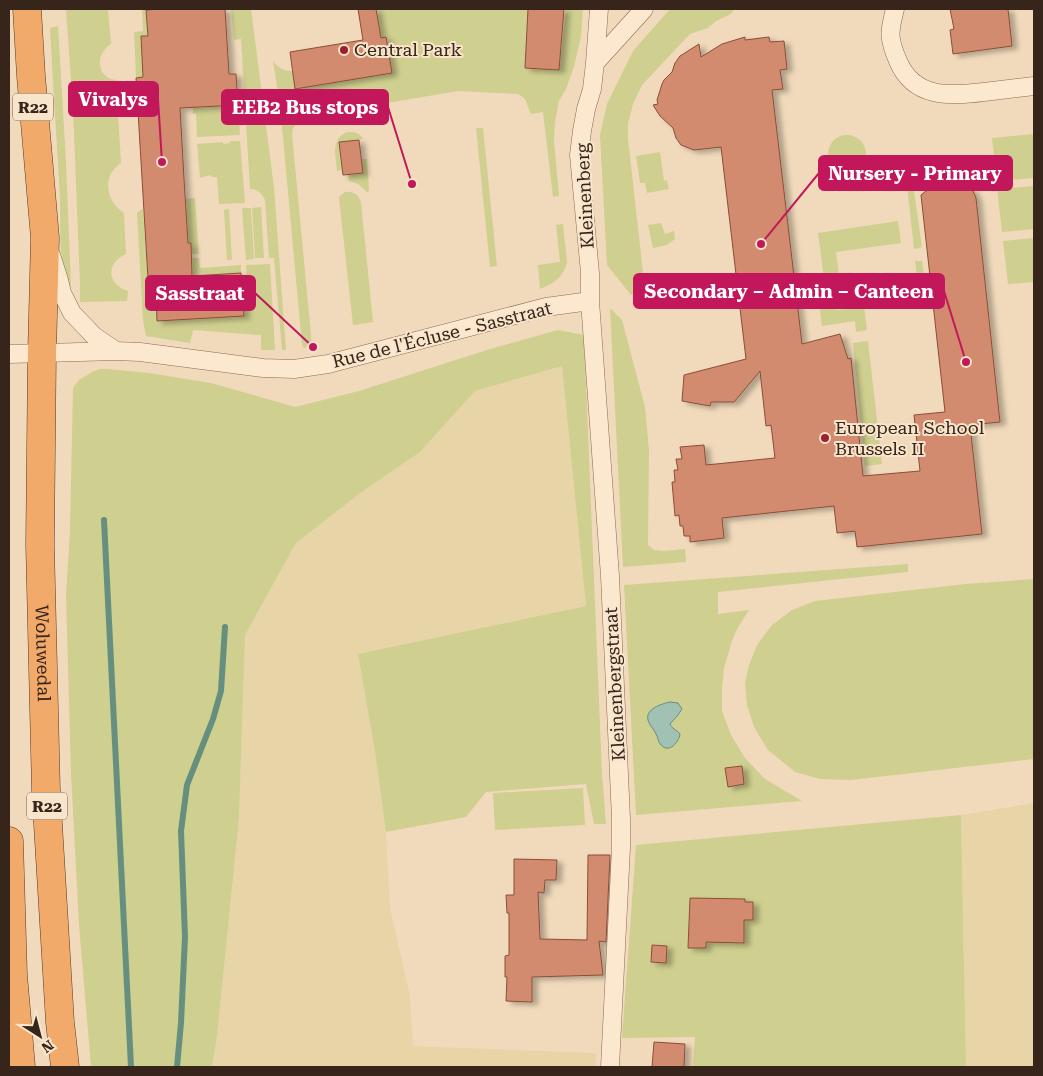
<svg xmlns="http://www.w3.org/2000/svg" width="1043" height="1076" font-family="'Roboto Serif',serif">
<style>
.farmland{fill:#e7d5a8}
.green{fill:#cfcf8f}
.water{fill:#a0c1b3;stroke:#678f80}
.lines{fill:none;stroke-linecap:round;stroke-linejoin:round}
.stream{stroke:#678f80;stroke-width:6}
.building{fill:#d28b6e;stroke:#8a4e38;filter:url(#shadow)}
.minor-casing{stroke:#896a54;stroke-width:19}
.trunk-casing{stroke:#563829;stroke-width:29}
.minor{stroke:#fbe8cf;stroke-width:18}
.trunk{stroke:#f1aa69;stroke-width:28}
.poi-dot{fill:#9d1f30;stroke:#f8e5cb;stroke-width:2}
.labels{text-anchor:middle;stroke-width:4;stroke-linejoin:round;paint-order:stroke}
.shield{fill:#f8e5cb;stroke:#715e4f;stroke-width:1}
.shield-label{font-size:16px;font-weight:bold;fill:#37241a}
.poi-label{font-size:18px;fill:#37241a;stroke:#f8e5cb;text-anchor:start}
.street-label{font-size:18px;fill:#37241a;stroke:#f8e5cb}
.leader{fill:none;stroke:#c2185b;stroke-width:2}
.callout-dot{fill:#c2185b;stroke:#f8e5cb;stroke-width:2}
.callout{fill:#c2185b;stroke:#c2185b;stroke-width:2}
.callout-label{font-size:19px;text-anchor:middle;font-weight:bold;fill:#fff}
</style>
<defs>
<filter id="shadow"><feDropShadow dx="5.5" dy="3" stdDeviation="2.5" flood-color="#0004"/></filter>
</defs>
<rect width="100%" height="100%" fill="#f1dabb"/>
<path class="farmland" d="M 562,366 L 586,606 L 358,654 L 375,752 L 386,832 L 390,909 L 410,995 L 413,1046 L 596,1053 L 596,1067 L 212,1067 L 217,1036 L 239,819 L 245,635 L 296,543 L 363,491 L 420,452 L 475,391 Z
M 1034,803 L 1034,1067 L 966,1067 L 961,815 Z"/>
<path class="green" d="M 66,9 L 108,9 L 111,44 C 95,54 96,78 116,80 L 121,163 C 101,176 106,201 124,213 L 126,254 C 106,263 106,284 128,291 L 127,301 L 80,302 L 80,283 L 73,109 Z
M 142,9 L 147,9 L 148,36 L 141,37 L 143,77 L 136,78 L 134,32 L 143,31 Z
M 231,9 L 251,9 L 274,188 L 286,350 L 282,350 L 274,258 L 269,258 L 265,200 C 262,193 257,189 250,189 L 241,39 L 234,40 Z
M 376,9 L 528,9 L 525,68 L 559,70 L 566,9 L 583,9 L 581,36 L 574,67 L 566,89 L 559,101 L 555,122 L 554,140 L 559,196 L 553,197 L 543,112 L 531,114 L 525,99 L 518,94 L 458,91 L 310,116 L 301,120 L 293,128 L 292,134 L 312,346 L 304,348 L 302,345 L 280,105 L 273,61 C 278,68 284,71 293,71 L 296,88 L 391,73 L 386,37 L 381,38 Z
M 670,9 L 734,9 L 732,13 L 727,16 L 716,21 L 708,28 L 690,34 L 642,85 L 633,104 L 628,124 L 628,139 L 645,290 L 641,294 L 631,295 L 607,265 L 600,135 L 607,104 L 633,51 Z
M 58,26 L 66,161 L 71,287 C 57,265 61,226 60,200 C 57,143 53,85 50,28 Z
M 238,105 L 240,135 L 197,137 L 196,114 L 193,114 L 193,108 Z
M 476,128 L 483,128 L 497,266 L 490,267 Z
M 347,132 C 354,132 360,132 363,139 L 339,142 L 342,170 L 337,171 C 336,157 330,139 347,132 Z
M 1034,134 L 1034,178 L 997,181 L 992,138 Z
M828 154a19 19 0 1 1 38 0a19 19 0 1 1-38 0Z
M 230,141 L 240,141 L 245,203 L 219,204 L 217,177 L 212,177 L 211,175 L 200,178 L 197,144 L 223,142 L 223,144 L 230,143 Z
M 660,152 L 664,181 L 667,180 L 669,189 L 647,193 L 645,183 L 640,183 L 636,156 Z
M 361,159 L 367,159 L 369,189 L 368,193 L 358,184 L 349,181 L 348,175 L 363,173 Z
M 940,172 L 941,176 C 930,177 920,181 914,191 L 922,247 L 914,249 L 906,176 Z
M 1034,186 L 1034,229 L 1002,232 L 997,189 Z
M 345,192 C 354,191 359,195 361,203 L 373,322 L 353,325 L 339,198 L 340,196 Z
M 195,198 L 199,254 L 191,254 L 188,243 L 186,199 Z
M 261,207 L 264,258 L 255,258 L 252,208 Z
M 242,208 L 251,208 L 254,259 L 246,260 Z
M 229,209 L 232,260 L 227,260 L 224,210 Z
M 141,210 L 143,210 L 149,295 L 156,294 L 243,303 L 256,302 L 256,289 L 247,289 L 246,265 L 270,264 L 275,350 L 261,350 L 261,335 L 193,330 L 190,343 L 146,336 L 143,321 L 137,213 Z
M 898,221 L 901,243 L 836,252 L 841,290 L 834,291 L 837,310 L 864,306 L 867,330 L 856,332 L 855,321 L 822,326 L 816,281 L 824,279 L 818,233 Z
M 661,223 L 665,234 L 674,231 L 675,239 L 667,245 L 653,248 L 648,225 Z
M 563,224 L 567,262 C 564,277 553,284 540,289 L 538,265 L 560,262 L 556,225 Z
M 1034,238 L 1034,282 L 1008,284 L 1003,241 Z
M 191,258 L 199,258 L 200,268 L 241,265 L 241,273 L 192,276 Z
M 915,261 L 922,261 L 927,298 L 920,299 Z
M 610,308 L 622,320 L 645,407 L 649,450 L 648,545 L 654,550 L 664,551 L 685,549 L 686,562 L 623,567 Z
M 558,330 L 584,335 L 602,774 L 606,824 L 594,824 L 586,784 L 486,792 L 466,817 L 386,832 L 375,752 L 358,654 L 586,606 L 562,366 L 475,391 L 420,452 L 363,491 L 296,543 L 245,635 L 239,819 L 217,1036 L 212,1067 L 91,1067 L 79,925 L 71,773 L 66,595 L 70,530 L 73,388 L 79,380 L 92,372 L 100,369 L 107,369 L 149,373 L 211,383 L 295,407 L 359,391 L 490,349 Z
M 868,341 L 882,464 L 865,466 L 853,343 Z
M 908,564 L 908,572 L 718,592 L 718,614 L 749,610 L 737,629 L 732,641 L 724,668 L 722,687 L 722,711 L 731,735 L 745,758 L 765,779 L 802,801 L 636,815 L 624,585 Z
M 1034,579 L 1034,759 L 851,780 L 820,779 L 795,772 L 768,750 L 754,727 L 747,705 L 745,683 L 749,665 L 757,645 L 772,625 L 792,610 L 815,601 L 966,584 Z
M 583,788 L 585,825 L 495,830 L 493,793 Z
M 961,815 L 966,1067 L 693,1067 L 695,1037 L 622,1038 L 636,845 Z"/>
<path class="water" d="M 670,702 L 678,703 L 682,709 L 678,715 L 670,724 C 671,728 677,730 680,734 C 679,742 669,754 661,745 C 658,742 658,737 656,734 C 654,729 649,725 648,720 C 645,709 661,704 670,702 Z"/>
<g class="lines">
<path class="stream" d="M 104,520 L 131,1067
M 177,1067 L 181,1023 L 185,937 L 181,831 L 187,785 L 213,719 L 221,691 L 225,627"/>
</g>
<path class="building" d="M 162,9 L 225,9 L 229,74 L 236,74 L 238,105 L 180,108 L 184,179 L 188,243 L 191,243 L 192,276 L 241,273 L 244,316 L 157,321 L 156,294 L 149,295 L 136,78 L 143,77 L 141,36 L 148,36 L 146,10 Z
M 358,9 L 376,9 L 381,38 L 386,37 L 392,73 L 295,89 L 290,52 L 363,40 Z
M 528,9 L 564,9 L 559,70 L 525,68 Z
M 950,9 L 1008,9 L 1012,46 L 953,54 L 950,30 L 954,29 Z
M 745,37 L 745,40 L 769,37 L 770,42 L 784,41 L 787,69 L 780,70 L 783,89 L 772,90 L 802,344 L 840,334 L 848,359 L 851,358 L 863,476 L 920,471 L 914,415 L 945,412 L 921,195 L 926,191 L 935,187 L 957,184 L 968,187 L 973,191 L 976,198 L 1000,422 L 970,425 L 982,534 L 857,547 L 855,531 L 837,533 L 834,506 L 722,518 L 724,538 L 690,542 L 690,536 L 684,536 L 683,526 L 680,526 L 679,515 L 675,516 L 672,482 L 675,482 L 674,470 L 678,470 L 676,459 L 682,459 L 680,447 L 704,445 L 706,465 L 775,458 L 771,425 L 766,426 L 760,371 L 734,402 L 711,402 L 710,406 L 682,401 L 684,375 L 746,359 L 721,147 L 694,150 L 681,145 L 676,138 L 673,128 L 660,116 L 653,105 L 658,104 L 657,100 L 662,84 L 664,80 L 672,72 L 675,63 L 680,56 L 699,44 L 701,57 L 722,44 Z
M 359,140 L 363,173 L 343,175 L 339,142 Z
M 742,766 L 744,784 L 728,787 L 725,768 Z
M 588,855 L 610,855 L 606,942 L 599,941 L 603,975 L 532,977 L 532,1002 L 506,1001 L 507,977 L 505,977 L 505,956 L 509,955 L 509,913 L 507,913 L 506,895 L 514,895 L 514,859 L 557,860 L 556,880 L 545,880 L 544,893 L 538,892 L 540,939 L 587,940 Z
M 690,898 L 745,899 L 745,902 L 753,902 L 753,920 L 744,920 L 744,943 L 706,942 L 706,948 L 688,948 Z
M 652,945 L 667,946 L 666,963 L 651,962 Z
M 654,1042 L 685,1044 L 684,1067 L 652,1067 Z"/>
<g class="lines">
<defs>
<path id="minor" d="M 895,9 C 889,32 888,38 898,61 C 914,99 950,96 984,92 C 1001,90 1018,88 1034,86
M 595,63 L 599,9
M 51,255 L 59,280 L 62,293 L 72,313 L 94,336 L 116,351
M 9,354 L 116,351 L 140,352 L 263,368 L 294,369 L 328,364 L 546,307 L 590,301
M 610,1067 L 621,848 L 621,819 L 610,576 L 590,301 L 590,273 L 579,155 L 582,131 L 586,109 L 592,89 L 595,63 L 644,9"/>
<g id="trunk">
<path id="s1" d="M 27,9 L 31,76 L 45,238 L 42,353 L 40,545 L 46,791 L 60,1022 L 65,1067"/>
<path d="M 9,841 L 13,975 L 21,1067"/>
</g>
</defs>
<use href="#minor" class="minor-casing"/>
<use href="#trunk" class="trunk-casing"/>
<use href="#minor" class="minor"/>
<use href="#trunk" class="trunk"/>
</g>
<g class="poi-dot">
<circle cx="344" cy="50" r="5"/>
<circle cx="825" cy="438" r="5"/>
</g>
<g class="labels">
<g class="shield">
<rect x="13" y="93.5" width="40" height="27" rx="4"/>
<rect x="27" y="792.5" width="40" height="27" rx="4"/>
</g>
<g class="shield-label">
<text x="33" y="113">R22</text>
<text x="47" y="812">R22</text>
</g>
<g class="poi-label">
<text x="354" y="56">Central Park</text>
<text x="835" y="434">European School<tspan x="835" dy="21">Brussels II</tspan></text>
</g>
<g class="street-label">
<text transform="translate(585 196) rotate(-93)" y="6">Kleinenberg</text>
<text transform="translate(442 335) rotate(-14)" y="6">Rue de l'Écluse - Sasstraat</text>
<text dy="6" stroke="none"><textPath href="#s1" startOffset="645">Woluwedal</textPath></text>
<text transform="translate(615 684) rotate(-93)" y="6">Kleinenbergstraat</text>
</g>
</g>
<path class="leader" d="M162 162L158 99M412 184L388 107M761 244L819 173M966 362L944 291M313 347L255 293"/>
<g class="callout-dot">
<circle cx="162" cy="162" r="5"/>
<circle cx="412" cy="184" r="5"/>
<circle cx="761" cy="244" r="5"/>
<circle cx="966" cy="362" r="5"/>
<circle cx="313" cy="347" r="5"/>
</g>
<g class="callout">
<rect x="69" y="82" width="89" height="34" rx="5"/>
<rect x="222" y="90" width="166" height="34" rx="5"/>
<rect x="819" y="156" width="193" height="34" rx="5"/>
<rect x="634" y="274" width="310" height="34" rx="5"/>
<rect x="146" y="276" width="109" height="34" rx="5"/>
</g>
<g class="callout-label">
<text x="113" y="106">Vivalys</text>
<text x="305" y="114">EEB2 Bus stops</text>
<text x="915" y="180">Nursery - Primary</text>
<text x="789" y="298">Secondary – Admin – Canteen</text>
<text x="200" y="300">Sasstraat</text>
</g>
<rect width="1043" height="1076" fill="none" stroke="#37241a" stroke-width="20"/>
<g transform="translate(40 1036) rotate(144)" stroke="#f8e5cb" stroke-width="4" paint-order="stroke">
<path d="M0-4L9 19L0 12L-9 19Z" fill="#37241a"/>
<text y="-8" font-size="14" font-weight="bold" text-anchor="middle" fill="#37241a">N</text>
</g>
</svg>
